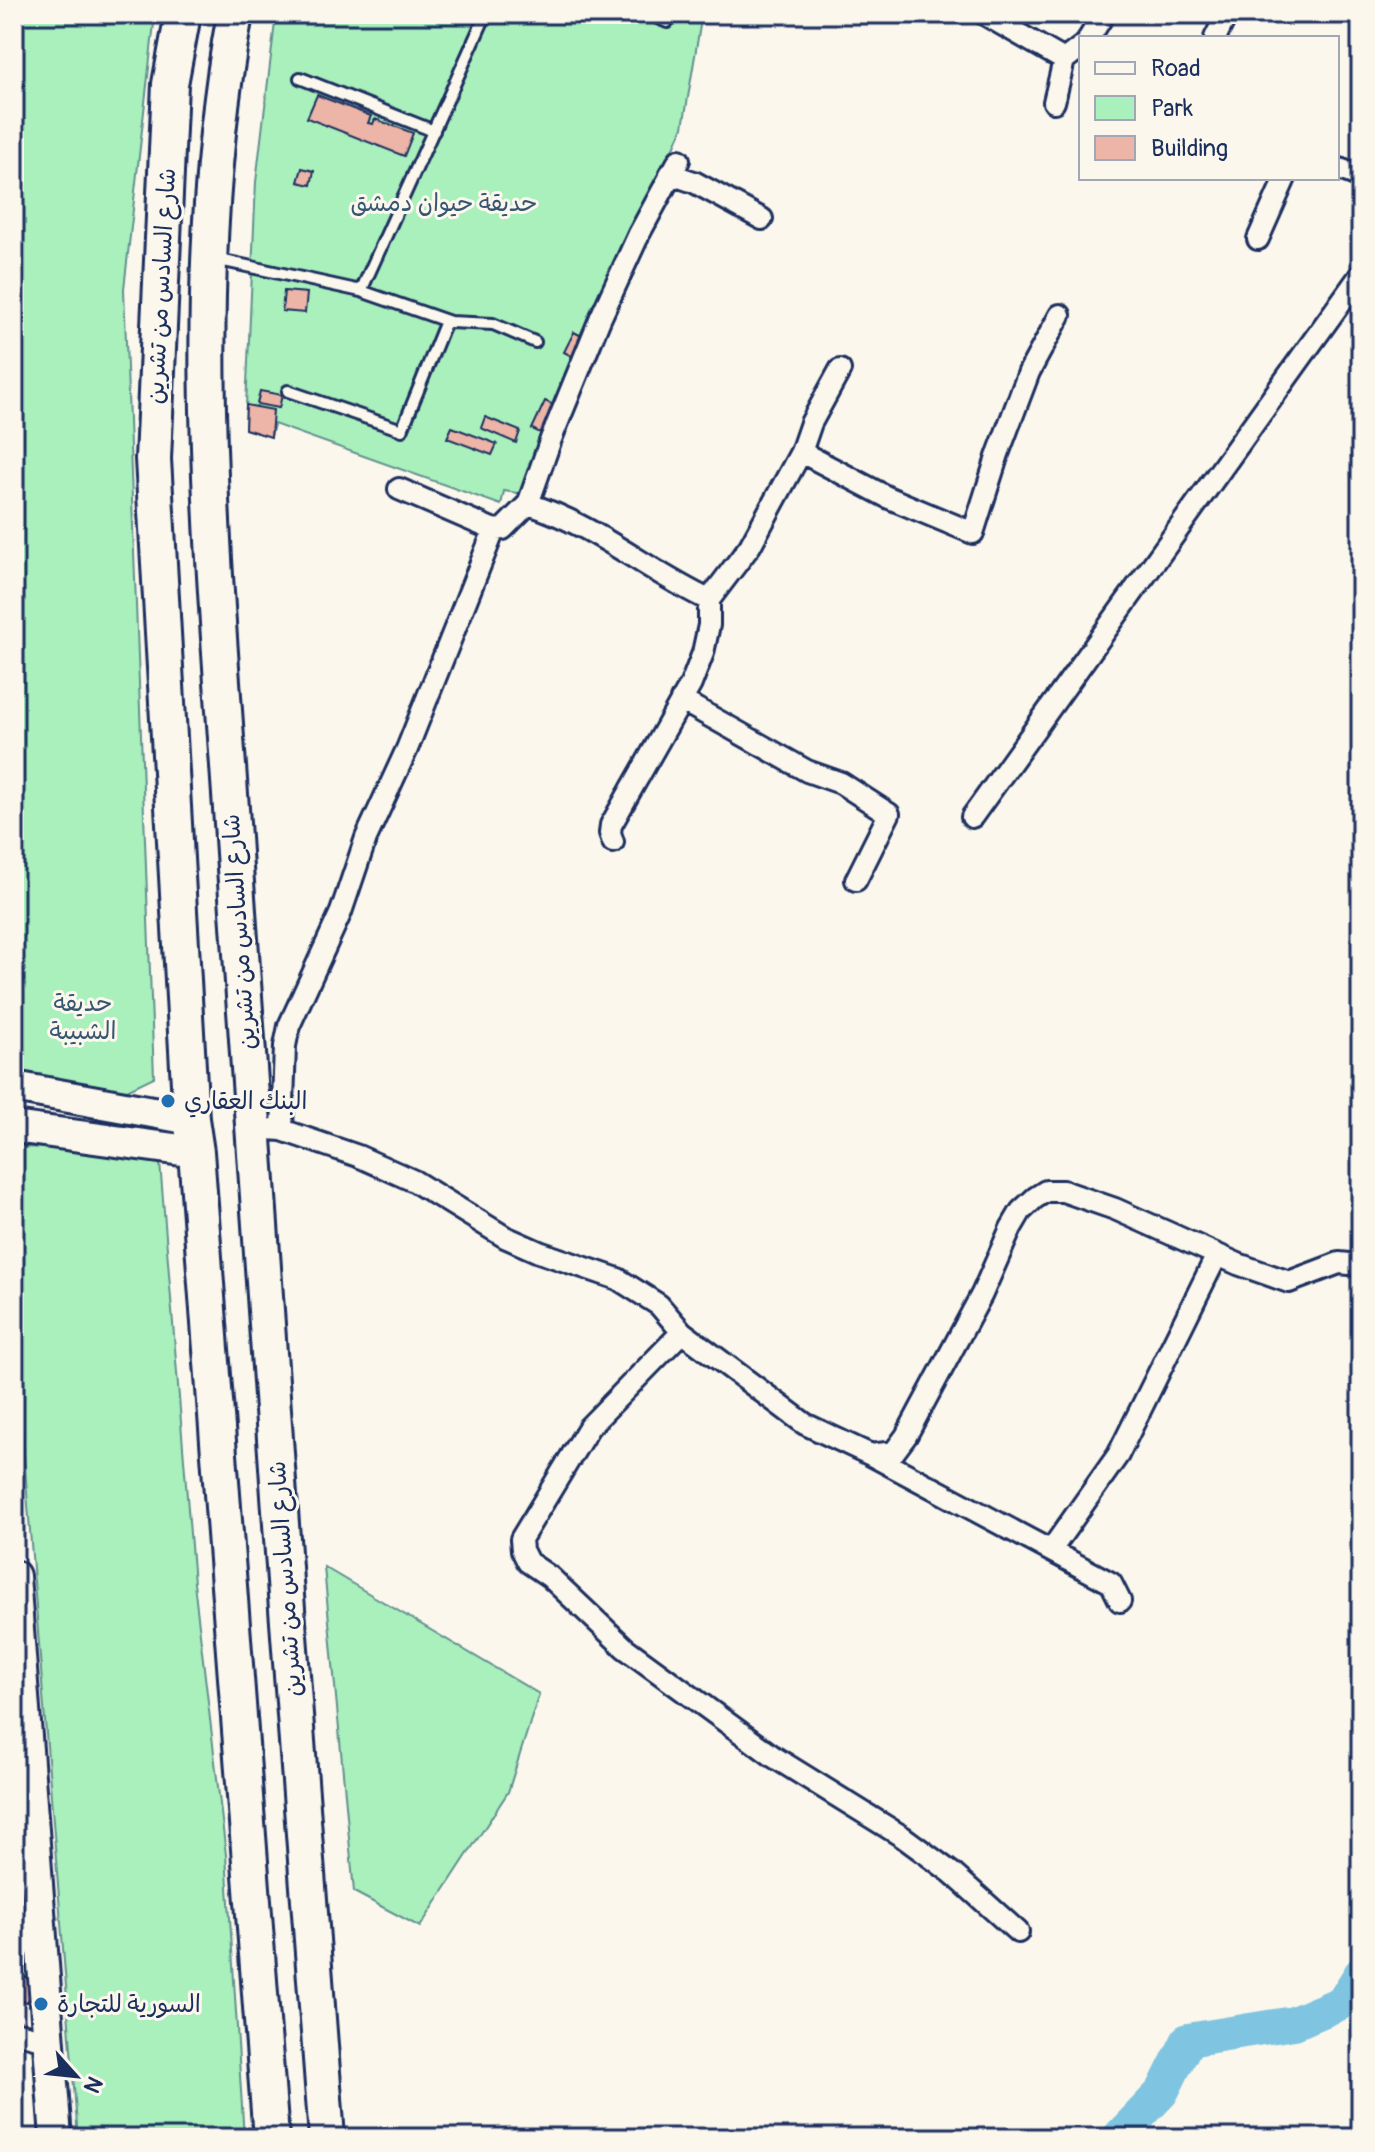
<svg xmlns="http://www.w3.org/2000/svg" width="1375" height="2152" font-family="Pangolin,'Playpen Sans Arabic',sans-serif">
<style>
.green{fill:#a9f0bd;stroke:#62908e;stroke-width:2}
.lines{fill:none;stroke-linecap:round;stroke-linejoin:round}
.river{stroke:#7fc4e0;stroke-width:34}
.building{fill:#edb4a8;stroke:#1b2f5e;stroke-width:2}
.service-casing{stroke:#1b2f5e;stroke-width:16}
.minor-casing{stroke:#1b2f5e;stroke-width:26}
.secondary-casing{stroke:#1b2f5e;stroke-width:36}
.trunk-casing{stroke:#1b2f5e;stroke-width:40}
.service{stroke:#fbf7ec;stroke-width:10}
.minor{stroke:#fbf7ec;stroke-width:20}
.secondary{stroke:#fbf7ec;stroke-width:30}
.trunk{stroke:#fbf7ec;stroke-width:34}
.poi-dot{fill:#1f6fb2;stroke:#fbf7ec;stroke-width:3}
.labels{text-anchor:middle;stroke-width:6;stroke-linejoin:round;paint-order:stroke}
.park-label{font-size:24px;fill:#375671;stroke:#fbf7ec}
.street-label{font-size:24px;fill:#1b2f5e;stroke:#fbf7ec}
.poi-label{font-size:24px;fill:#1b2f5e;stroke:#fbf7ec;text-anchor:start}
</style>
<rect width="100%" height="100%" fill="#fbf7ec"/>
<filter id="ink" filterUnits="userSpaceOnUse"><feTurbulence type="fractalNoise" baseFrequency=".0125" numOctaves="2"/><feDisplacementMap in="SourceGraphic" scale="16" xChannelSelector="R" yChannelSelector="G"/><feConvolveMatrix kernelMatrix="1 2 1 2 8 2 1 2 1" color-interpolation-filters="sRGB"/></filter>
<g filter="url(#ink)">
<path class="green" d="M 14,14 L 155,14 L 124,289 L 154,1077 L 127,1090 L 23,1080 L 14,1075 Z
M 276,14 L 702,14 L 683,127 L 523,494 L 504,491 L 501,505 L 274,424 L 271,437 L 245,429 L 256,182 Z
M 14,1147 L 159,1150 L 194,1583 L 226,1855 L 244,2138 L 78,2138 L 14,1328 Z
M 324,1567 L 539,1694 L 508,1792 L 420,1927 L 354,1892 Z
M 24,1862 L 33,1978 L 14,1974 L 14,1863 Z"/>
<g class="lines">
<path class="river" d="M 1118,2138 L 1162,2092 L 1188,2040 L 1294,2023 L 1343,2002 L 1361,1973"/>
</g>
<path class="building" d="M 317,95 L 371,116 L 368,123 L 373,124 L 375,119 L 413,133 L 404,156 L 307,118 Z
M 302,168 L 314,171 L 311,185 L 298,182 Z
M 284,291 L 307,293 L 305,313 L 282,311 Z
M 574,332 L 591,341 L 581,361 L 564,352 Z
M 260,391 L 282,395 L 279,408 L 257,404 Z
M 545,401 L 560,408 L 547,436 L 532,429 Z
M 246,405 L 273,410 L 271,437 L 245,429 Z
M 485,417 L 520,431 L 516,443 L 481,428 Z
M 452,427 L 497,444 L 492,455 L 447,438 Z
M 14,1974 L 38,1981 L 27,2002 L 14,1999 Z"/>
<g class="lines">
<defs>
<path id="service" d="M 648,14 L 667,22
M 300,78 L 434,131
M 215,259 L 361,291 L 486,14
M 361,291 L 450,322 L 493,324 L 535,342
M 288,391 L 402,430 L 446,321"/>
<path id="minor" d="M 984,14 L 1064,60
M 1089,38 L 1104,14
M 1215,38 L 1227,14
M 1054,102 L 1064,60 L 1081,47
M 1337,168 L 1361,177
M 670,174 L 694,182 L 762,219
M 1258,239 L 1285,178
M 801,452 L 887,497 L 973,533 L 998,454 L 1029,372 L 1060,315
M 399,489 L 494,530 L 503,529 L 528,504 L 551,439 L 600,319 L 639,234 L 679,160
M 528,504 C 594,524 647,571 709,600
M 681,700 L 807,771 L 841,783 L 889,814 L 856,880
M 972,817 L 1361,274
M 613,842 L 610,833 L 611,825 L 691,684 L 703,653 L 709,625 L 709,600 L 750,546 L 801,452 L 811,423 L 840,370
M 251,1128 L 282,1130 L 358,1156 L 414,1181 L 505,1237 L 539,1252 L 618,1279 L 659,1305 L 682,1332 L 805,1424 L 871,1455 L 894,1452 L 906,1436 L 982,1294 L 1011,1228 L 1021,1211 L 1035,1198 L 1046,1191 L 1063,1191 L 1115,1209 L 1238,1264 L 1289,1282 L 1339,1263 L 1361,1265
M 282,1130 L 285,1046 L 289,1026 L 341,912 L 366,838 L 407,749 L 494,530
M 682,1332 L 589,1427 L 521,1539 L 522,1550 L 528,1562 L 550,1577 L 625,1648 L 774,1757 L 903,1837 L 952,1873 L 1018,1932
M 871,1455 L 1111,1583 L 1120,1601
M 1051,1550 L 1118,1455 L 1217,1255
M 14,2032 L 50,2041"/>
<path id="secondary" d="M 14,1087 L 191,1119
M 14,1127 L 196,1152
M 14,1576 L 56,2138"/>
<path id="trunk" d="M 183,14 L 170,84 L 153,459 L 191,1119 L 196,1152 L 271,2138
M 235,14 C 183,295 217,585 235,868 C 262,1291 295,1715 327,2138"/>
</defs>
<use href="#service" class="service-casing"/>
<use href="#minor" class="minor-casing"/>
<use href="#secondary" class="secondary-casing"/>
<use href="#trunk" class="trunk-casing"/>
<use href="#service" class="service"/>
<use href="#minor" class="minor"/>
<use href="#secondary" class="secondary"/>
<use href="#trunk" class="trunk"/>
</g>
</g>
<g class="poi-dot">
<circle cx="168" cy="1101" r="8"/>
<circle cx="41" cy="2004" r="8"/>
</g>
<g class="labels">
<g class="park-label">
<text x="444" y="211">حديقة حيوان دمشق</text>
<text x="83" y="1011">حديقة<tspan x="83" dy="28">الشبيبة</tspan></text>
</g>
<g class="street-label">
<text transform="translate(161 286) rotate(-87)" y="8">شارع السادس من تشرين</text>
<text transform="translate(239 932) rotate(-94)" y="8">شارع السادس من تشرين</text>
<text transform="translate(285 1579) rotate(-94)" y="8">شارع السادس من تشرين</text>
</g>
<g class="poi-label">
<text x="184" y="1109">البنك العقاري</text>
<text x="57" y="2012">السورية للتجارة</text>
</g>
</g>
<rect width="1375" height="2152" fill="none" stroke="#fbf7ec" stroke-width="48"/>
<rect x="24" y="24" width="1327" height="2104" fill="none" stroke="#1b2f5e" stroke-width="3" filter="url(#ink)"/>
<rect x="1079" y="36" width="260" height="144" fill="#fbf7ec" stroke="#a1a7b3" stroke-width="2"/>
<rect x="1095" y="62" width="40" height="12" fill="#fbf7ec" stroke="#a1a7b3" stroke-width="2"/>
<text x="1151" y="76" font-size="24" fill="#1b2f5e">Road</text>
<rect x="1095" y="96" width="40" height="24" fill="#a9f0bd" stroke="#a1a7b3" stroke-width="2"/>
<text x="1151" y="116" font-size="24" fill="#1b2f5e">Park</text>
<rect x="1095" y="136" width="40" height="24" fill="#edb4a8" stroke="#a1a7b3" stroke-width="2"/>
<text x="1151" y="156" font-size="24" fill="#1b2f5e">Building</text>
<g transform="translate(76 2076) rotate(117)" stroke="#fbf7ec" stroke-width="6" paint-order="stroke">
<path d="M0-6L14 30L0 20L-14 30Z" fill="#1b2f5e"/>
<text y="-12" font-size="22" font-weight="bold" text-anchor="middle" fill="#1b2f5e">N</text>
</g>
</svg>
